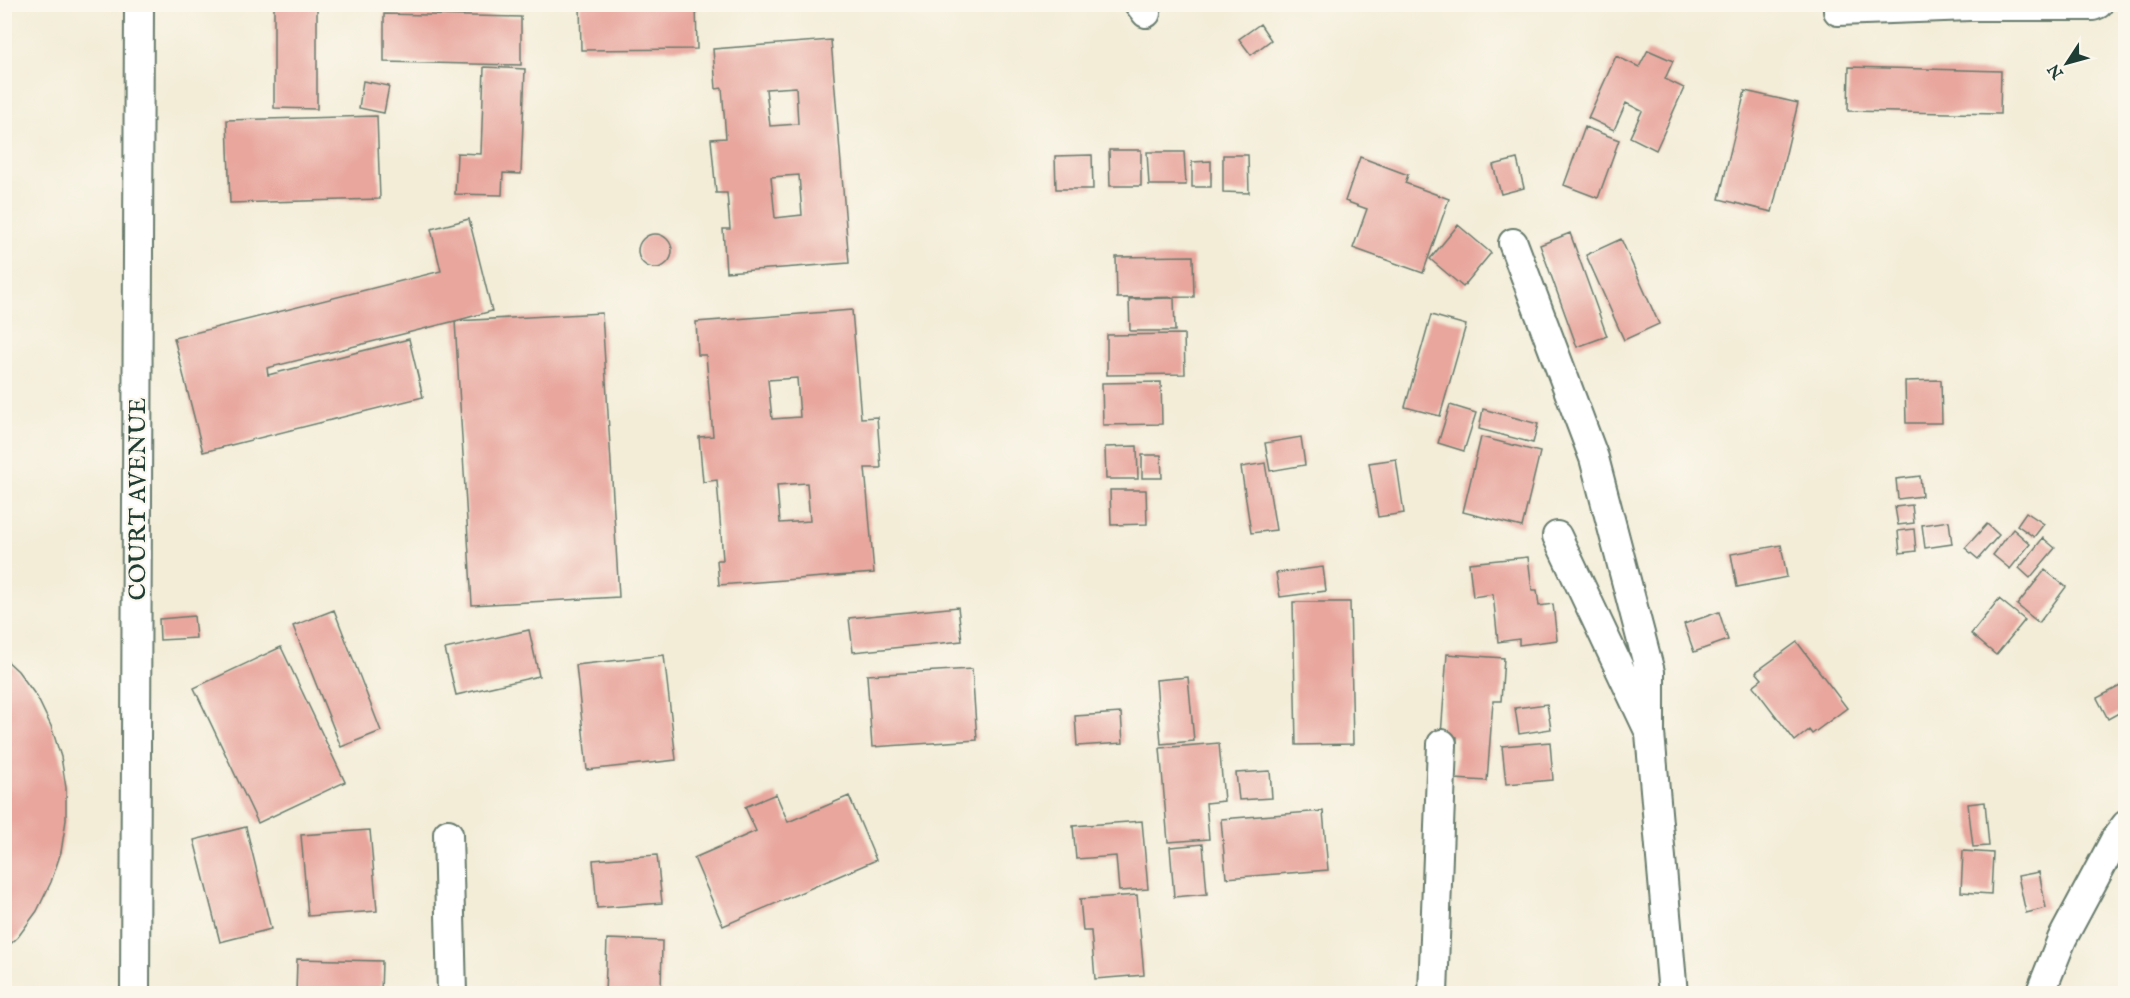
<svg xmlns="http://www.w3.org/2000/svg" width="2130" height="998" font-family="'IM FELL English',serif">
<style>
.building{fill:#e8a69d;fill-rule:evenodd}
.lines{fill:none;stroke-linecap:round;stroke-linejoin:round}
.minor-casing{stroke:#697b6d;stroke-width:32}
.minor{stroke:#fff;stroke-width:28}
.labels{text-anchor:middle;stroke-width:4.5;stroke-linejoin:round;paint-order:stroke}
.street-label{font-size:24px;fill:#1f3d34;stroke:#fbf7ec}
</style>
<rect width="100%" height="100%" fill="#fbf7ec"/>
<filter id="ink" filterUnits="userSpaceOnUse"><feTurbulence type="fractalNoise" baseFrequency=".0167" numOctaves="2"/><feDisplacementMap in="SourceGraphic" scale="12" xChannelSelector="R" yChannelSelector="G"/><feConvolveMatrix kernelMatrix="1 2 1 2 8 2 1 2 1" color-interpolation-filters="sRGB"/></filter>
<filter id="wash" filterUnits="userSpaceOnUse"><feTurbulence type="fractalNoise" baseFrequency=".008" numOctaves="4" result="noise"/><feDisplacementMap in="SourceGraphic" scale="24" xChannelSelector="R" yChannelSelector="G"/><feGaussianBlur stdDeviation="1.35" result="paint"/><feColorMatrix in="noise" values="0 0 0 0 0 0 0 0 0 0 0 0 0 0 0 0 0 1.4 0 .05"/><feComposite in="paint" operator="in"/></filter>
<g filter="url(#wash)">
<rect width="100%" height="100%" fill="#f3edd8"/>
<g id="blocks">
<path class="building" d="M 274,4 L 317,4 L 317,109 L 274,108 Z
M 580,4 L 696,4 L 697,49 L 581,50 Z
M 384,14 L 521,17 L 521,65 L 384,62 Z
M 1260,24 L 1271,40 L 1251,55 L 1239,39 Z
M 831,40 L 849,263 L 726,272 L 723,229 L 730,229 L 727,193 L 716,193 L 711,139 L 726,138 L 722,88 L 716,89 L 713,49 ZM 796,87 L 798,124 L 770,126 L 766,89 ZM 799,175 L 802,215 L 775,218 L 771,177 Z
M 1648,50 L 1673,61 L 1665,79 L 1684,88 L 1656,150 L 1630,137 L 1642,111 L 1626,103 L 1614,130 L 1588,118 L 1616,56 L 1639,67 Z
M 484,67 L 525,69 L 521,174 L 503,173 L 502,195 L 455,194 L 457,153 L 481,154 Z
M 1849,67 L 2001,71 L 2000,114 L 1848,111 Z
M 363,81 L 389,86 L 384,113 L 359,108 Z
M 1745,91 L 1798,103 L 1772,212 L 1719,199 Z
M 377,116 L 380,199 L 230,203 L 227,120 Z
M 1585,127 L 1619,140 L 1598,198 L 1564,185 Z
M 1109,150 L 1141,150 L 1141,186 L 1110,186 Z
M 1147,152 L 1184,152 L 1186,185 L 1149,185 Z
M 1092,155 L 1093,189 L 1056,189 L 1055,156 Z
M 1223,155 L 1248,155 L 1249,193 L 1223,192 Z
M 1360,157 L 1408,175 L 1405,183 L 1449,199 L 1423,273 L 1353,248 L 1367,209 L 1345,201 Z
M 1517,159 L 1524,188 L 1501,194 L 1493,165 Z
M 1211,161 L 1211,187 L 1192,187 L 1192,162 Z
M 469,219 L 492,311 L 455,321 L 602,313 L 619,597 L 472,605 L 455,321 L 267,368 L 268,375 L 409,339 L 423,397 L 203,452 L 174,338 L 441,271 L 431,229 Z
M 1458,225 L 1491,253 L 1463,287 L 1430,259 Z
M 1570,233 L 1607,336 L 1577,347 L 1540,245 Z
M638 251a17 17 0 1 1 34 0a17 17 0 1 1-34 0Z
M 1621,239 L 1659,324 L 1624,340 L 1586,255 Z
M 1193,256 L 1194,297 L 1117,298 L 1116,257 Z
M 1174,298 L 1175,331 L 1130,331 L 1129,299 Z
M 852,310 L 861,418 L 877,417 L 881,468 L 865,468 L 874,573 L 719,585 L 717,560 L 723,560 L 717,480 L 703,482 L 699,437 L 713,436 L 706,355 L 698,355 L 696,322 ZM 797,378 L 800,417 L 772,419 L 768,380 ZM 807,483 L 810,521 L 780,523 L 777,485 Z
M 1431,315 L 1466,325 L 1440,416 L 1405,407 Z
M 1184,334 L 1185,374 L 1107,375 L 1107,335 Z
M 1941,380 L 1942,423 L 1906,423 L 1905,381 Z
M 1161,382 L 1162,424 L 1103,425 L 1102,383 Z
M 1450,405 L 1476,413 L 1464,451 L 1438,443 Z
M 1483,409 L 1538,424 L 1533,443 L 1479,429 Z
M 1301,437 L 1305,465 L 1270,471 L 1265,443 Z
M 1481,437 L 1540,452 L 1522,527 L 1463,512 Z
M 1137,446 L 1138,479 L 1106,479 L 1105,447 Z
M 1142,455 L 1161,455 L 1162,478 L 1142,478 Z
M 1396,459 L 1404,513 L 1378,517 L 1369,463 Z
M 1265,463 L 1276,530 L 1251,533 L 1241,467 Z
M 1920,476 L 1922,496 L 1898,499 L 1896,479 Z
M 1110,490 L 1146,490 L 1147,524 L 1111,525 Z
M 1912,505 L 1914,523 L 1898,525 L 1895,507 Z
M 2026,512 L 2044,524 L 2034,537 L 2017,525 Z
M 1949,521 L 1952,544 L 1925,548 L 1922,525 Z
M 1987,524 L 1999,535 L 1978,559 L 1965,548 Z
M 1914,529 L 1916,551 L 1900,553 L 1898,531 Z
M 2013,529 L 2030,544 L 2010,569 L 1993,555 Z
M 2043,538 L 2055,548 L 2030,578 L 2019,568 Z
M 1781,545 L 1787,577 L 1737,587 L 1731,554 Z
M 1528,557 L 1532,590 L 1537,590 L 1539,606 L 1553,604 L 1557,640 L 1519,645 L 1519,639 L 1498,642 L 1493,594 L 1473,597 L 1469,563 Z
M 1323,567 L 1326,591 L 1280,597 L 1276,573 Z
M 2045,570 L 2066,587 L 2039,623 L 2017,605 Z
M 1999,599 L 2025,620 L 1996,655 L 1971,634 Z
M 1293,602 L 1350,602 L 1353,744 L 1296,745 Z
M 958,607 L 962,641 L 853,652 L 849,618 Z
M 334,610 L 381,731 L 341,747 L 293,626 Z
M 1719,612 L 1728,640 L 1694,652 L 1684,624 Z
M 194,616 L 196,638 L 160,640 L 159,619 Z
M 529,630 L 539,676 L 456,695 L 445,649 Z
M 1797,642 L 1847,708 L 1812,734 L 1809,730 L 1795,741 L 1753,686 L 1762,679 L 1756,672 Z
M 281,647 L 345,782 L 258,823 L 194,688 Z
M 1447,654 L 1504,658 L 1501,701 L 1493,701 L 1487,781 L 1455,779 L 1457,737 L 1441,735 Z
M 664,655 L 676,760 L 587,770 L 576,665 Z
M 4,658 L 18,671 L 37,697 L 51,726 L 61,757 L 66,788 L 66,820 L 61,852 L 51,882 L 37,911 L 18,937 L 4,950 Z
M 972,669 L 977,740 L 872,747 L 867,675 Z
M 1188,677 L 1194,741 L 1161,744 L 1156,680 Z
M 2126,683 L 2126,709 L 2108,719 L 2097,698 Z
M 1547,704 L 1551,729 L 1519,734 L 1515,708 Z
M 1121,713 L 1123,743 L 1077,746 L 1075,716 Z
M 1550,742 L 1553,780 L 1506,784 L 1502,746 Z
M 1219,743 L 1224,801 L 1206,803 L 1209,839 L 1168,842 L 1160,748 Z
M 1270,771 L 1272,798 L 1239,800 L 1236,773 Z
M 776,794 L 788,822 L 849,796 L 876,860 L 723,926 L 694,858 L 756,831 L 745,807 Z
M 1985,802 L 1989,846 L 1973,847 L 1968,804 Z
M 1323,811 L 1328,870 L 1226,878 L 1221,819 Z
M 1142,821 L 1148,889 L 1119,891 L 1116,856 L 1076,859 L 1073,826 Z
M 246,827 L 271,929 L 220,942 L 194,840 Z
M 370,830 L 377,911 L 308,916 L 301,835 Z
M 1203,844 L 1207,894 L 1174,897 L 1170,847 Z
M 1963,851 L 1993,853 L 1991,894 L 1961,892 Z
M 657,855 L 662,903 L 597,908 L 593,860 Z
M 2039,872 L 2046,908 L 2026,913 L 2018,876 Z
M 1137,895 L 1144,975 L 1095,979 L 1091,931 L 1083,931 L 1080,899 Z
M 607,939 L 662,941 L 661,994 L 605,994 Z
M 297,959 L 382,961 L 381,994 L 296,994 Z
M 1141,989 L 1141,994 L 1103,994 L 1103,992 Z"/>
</g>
</g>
<g filter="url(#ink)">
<use href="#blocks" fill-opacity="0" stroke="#697b6d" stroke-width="1.5"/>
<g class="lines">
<defs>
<path id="minor" d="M 1139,4 L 1146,13
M 1838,11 L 1970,6 L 2093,6 L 2098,4
M 1513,243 L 1594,458 L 1650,672 L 1650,733
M 1557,536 L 1650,733 L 1673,994
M 448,834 L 452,994
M 135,994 L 139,4
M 1433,994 L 1442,744
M 2040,994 L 2062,939 L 2116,838 L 2126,825"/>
</defs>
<use href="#minor" class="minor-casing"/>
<use href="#minor" class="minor"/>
</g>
</g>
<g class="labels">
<g class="street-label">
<text transform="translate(137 499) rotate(-90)" y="8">COURT AVENUE</text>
</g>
</g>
<rect width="2130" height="998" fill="none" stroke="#fbf7ec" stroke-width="24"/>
<g transform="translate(2067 63) rotate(234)" stroke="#fbf7ec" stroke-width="4.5" paint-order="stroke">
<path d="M0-4.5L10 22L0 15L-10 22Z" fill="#1f3d34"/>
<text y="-9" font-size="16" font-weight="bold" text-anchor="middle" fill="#1f3d34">N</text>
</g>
</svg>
